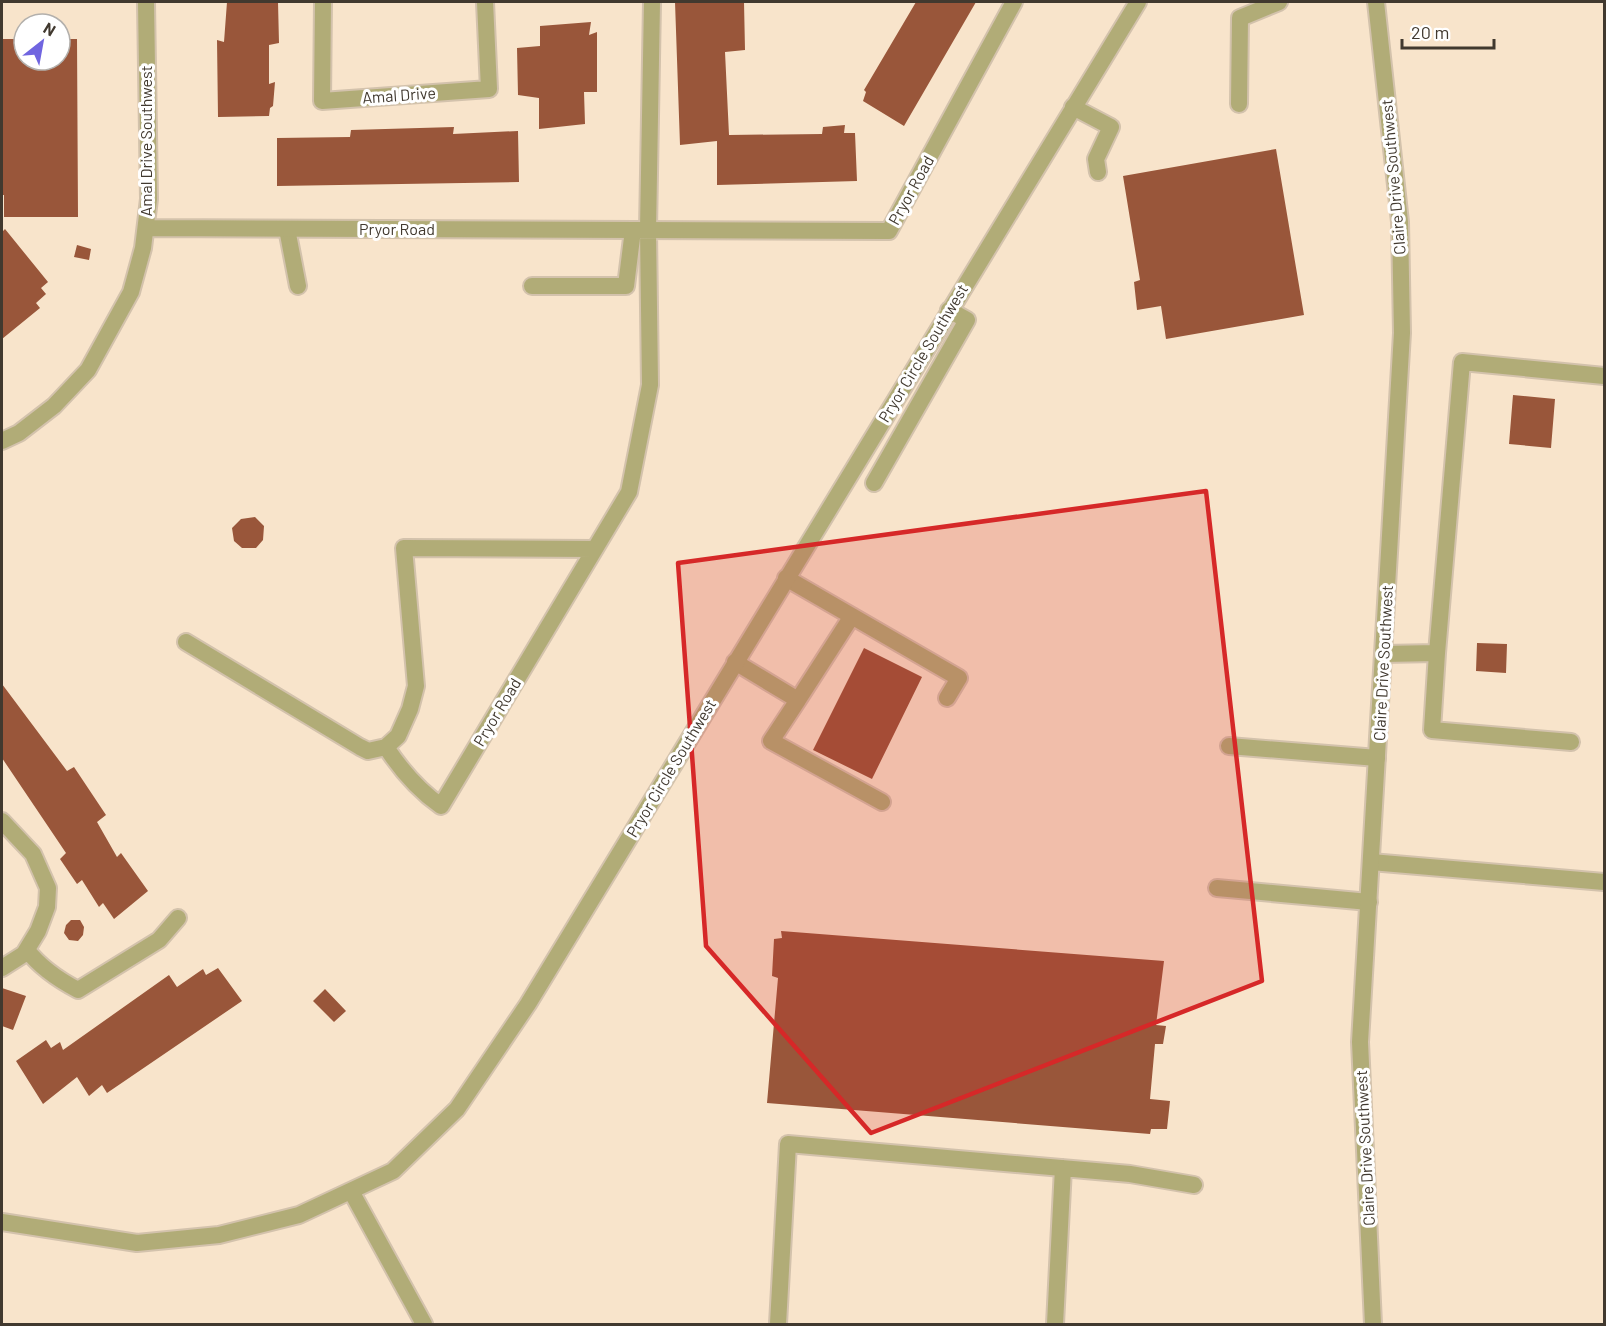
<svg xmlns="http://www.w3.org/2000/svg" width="1606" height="1326" font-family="Barlow,sans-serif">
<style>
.building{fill:#99563a}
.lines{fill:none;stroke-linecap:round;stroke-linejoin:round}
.service-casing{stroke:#d3c2ac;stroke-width:20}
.minor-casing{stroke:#d3c2ac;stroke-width:20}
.service{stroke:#b1ac77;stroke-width:16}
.minor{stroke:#b1ac77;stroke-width:16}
.marked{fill:#d62828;fill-opacity:0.2;stroke:#d62828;stroke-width:4.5;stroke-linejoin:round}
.labels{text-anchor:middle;stroke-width:6;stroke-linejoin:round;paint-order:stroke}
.street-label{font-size:16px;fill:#41392f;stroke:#fff}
</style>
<rect width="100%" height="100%" fill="#f8e4cb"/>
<path class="building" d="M 227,2 L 278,2 L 279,43 L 269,45 L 269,84 L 275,82 L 273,106 L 270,108 L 269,116 L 218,117 L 217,40 L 224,42 Z
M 675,2 L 744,2 L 745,50 L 725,52 L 729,135 L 822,134 L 823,127 L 845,125 L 844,133 L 855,133 L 857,181 L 717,185 L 717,141 L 680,145 Z
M 916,2 L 976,2 L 904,126 L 863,101 L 866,92 L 864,90 Z
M 591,22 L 589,35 L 597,32 L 597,92 L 584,92 L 585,124 L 539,129 L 539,98 L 518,95 L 517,48 L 540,46 L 540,26 Z
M 3,39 L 24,39 L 24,60 L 60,60 L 60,39 L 77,39 L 78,217 L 4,217 L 4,195 L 2,195 Z
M 454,127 L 453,134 L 518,131 L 519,182 L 277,186 L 277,138 L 350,137 L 351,130 Z
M 1276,149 L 1304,315 L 1166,339 L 1161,306 L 1137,310 L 1134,282 L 1140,280 L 1123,176 Z
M 5,229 L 48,282 L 41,288 L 46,294 L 36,303 L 40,308 L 2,339 L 2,232 Z
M 77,245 L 91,249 L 89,260 L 74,257 Z
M 1513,395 L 1555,399 L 1551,448 L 1509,444 Z
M 255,517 L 264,526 L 263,540 L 256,548 L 242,548 L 234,541 L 232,528 L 241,519 Z
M 1477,643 L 1507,644 L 1506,673 L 1476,671 Z
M 864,648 L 922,677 L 872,779 L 813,750 Z
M 2,684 L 67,771 L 74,767 L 106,815 L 97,822 L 117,857 L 121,853 L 148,891 L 114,919 L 103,903 L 99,907 L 82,880 L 77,884 L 60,859 L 66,853 L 2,758 Z
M 71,920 L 80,920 L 84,927 L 83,935 L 78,941 L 69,940 L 64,933 L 66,925 Z
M 781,931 L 1164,961 L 1156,1025 L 1166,1026 L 1163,1044 L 1155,1044 L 1150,1099 L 1170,1101 L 1167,1129 L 1151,1129 L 1150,1134 L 767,1103 L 778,978 L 772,976 L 774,939 L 782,938 Z
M 218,968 L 242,1001 L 107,1093 L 102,1085 L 89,1096 L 77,1077 L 43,1104 L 16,1061 L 46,1040 L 51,1048 L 60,1042 L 63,1050 L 169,975 L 177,987 L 203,969 L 206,975 Z
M 2,988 L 26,996 L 13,1030 L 2,1026 Z
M 325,989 L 346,1011 L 334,1022 L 313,1001 Z"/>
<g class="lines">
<defs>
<path id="service" d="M 1239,104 L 1240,18 L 1279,2
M 1073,107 L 1111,127 L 1096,159 L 1098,172
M 287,229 L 298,286
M 532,286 L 626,286 L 633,230
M 874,483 L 967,320 L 949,310
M 786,578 L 959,678 L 947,698
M 1437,653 L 1432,730 L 1571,742
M 1383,654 L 1437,653 L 1462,362 L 1604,376
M 735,662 L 798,700 L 771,741 L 882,802
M 798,700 L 852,616
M 1229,746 L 1377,758
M 1371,862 L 1604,882
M 1217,888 L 1369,902
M 778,1324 L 788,1144 L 1130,1174 L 1194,1185
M 1055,1324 L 1063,1168"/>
<path id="minor" d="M 323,2 L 322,101 L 489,89 L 485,2
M 146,228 L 889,231 L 1014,2
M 2,441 L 19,433 L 54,406 L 88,370 L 131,292 L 143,248 L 149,199 L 146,2
M 186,642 L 360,747 L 368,751 L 386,747 L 398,736 L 410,709 L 416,686 L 404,548 L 595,549
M 386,747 C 401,770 418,790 441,806 L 629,492 L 650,385 L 648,230 L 652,2
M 2,821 L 33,854 L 48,888 L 47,907 L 38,931 L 24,954 L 2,968
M 27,950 C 40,967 59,980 78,990 L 159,940 L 178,918
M 351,1191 L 424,1324
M 2,1222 L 137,1243 L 219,1235 L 299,1215 L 393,1171 L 457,1109 L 528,1004 L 1138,2
M 1373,1324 L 1360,1042 L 1402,333 L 1400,222 L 1376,2"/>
</defs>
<use href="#service" class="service-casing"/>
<use href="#minor" class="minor-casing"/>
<use href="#service" class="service"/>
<use href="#minor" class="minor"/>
</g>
<path class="marked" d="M 1206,491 L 1262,981 L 871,1133 L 706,946 L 678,563 Z"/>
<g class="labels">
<g class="street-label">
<text transform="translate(399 95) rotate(-4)" y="6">Amal Drive</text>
<text transform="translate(146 141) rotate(-90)" y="6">Amal Drive Southwest</text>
<text transform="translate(1393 177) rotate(-95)" y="6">Claire Drive Southwest</text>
<text transform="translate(911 190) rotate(-61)" y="6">Pryor Road</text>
<text x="397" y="235">Pryor Road</text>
<text transform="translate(923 353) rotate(-59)" y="6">Pryor Circle Southwest</text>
<text transform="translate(1383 663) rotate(-87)" y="6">Claire Drive Southwest</text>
<text transform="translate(497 712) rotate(-59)" y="6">Pryor Road</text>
<text transform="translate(671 768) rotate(-59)" y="6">Pryor Circle Southwest</text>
<text transform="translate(1365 1148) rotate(-93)" y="6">Claire Drive Southwest</text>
</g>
</g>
<rect width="1606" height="1326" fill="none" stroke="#41392f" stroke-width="6"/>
<g transform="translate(42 42) rotate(31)"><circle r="28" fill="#ffffff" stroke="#b3b0ac" stroke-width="1.5"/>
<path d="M0-4.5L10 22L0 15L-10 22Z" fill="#7065e0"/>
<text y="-9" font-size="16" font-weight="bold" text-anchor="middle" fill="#41392f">N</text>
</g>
<path d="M1402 39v9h92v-9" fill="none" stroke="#41392f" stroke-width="3"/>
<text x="1411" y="39" font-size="18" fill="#41392f" stroke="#ffffff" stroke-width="4.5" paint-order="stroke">20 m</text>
</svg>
